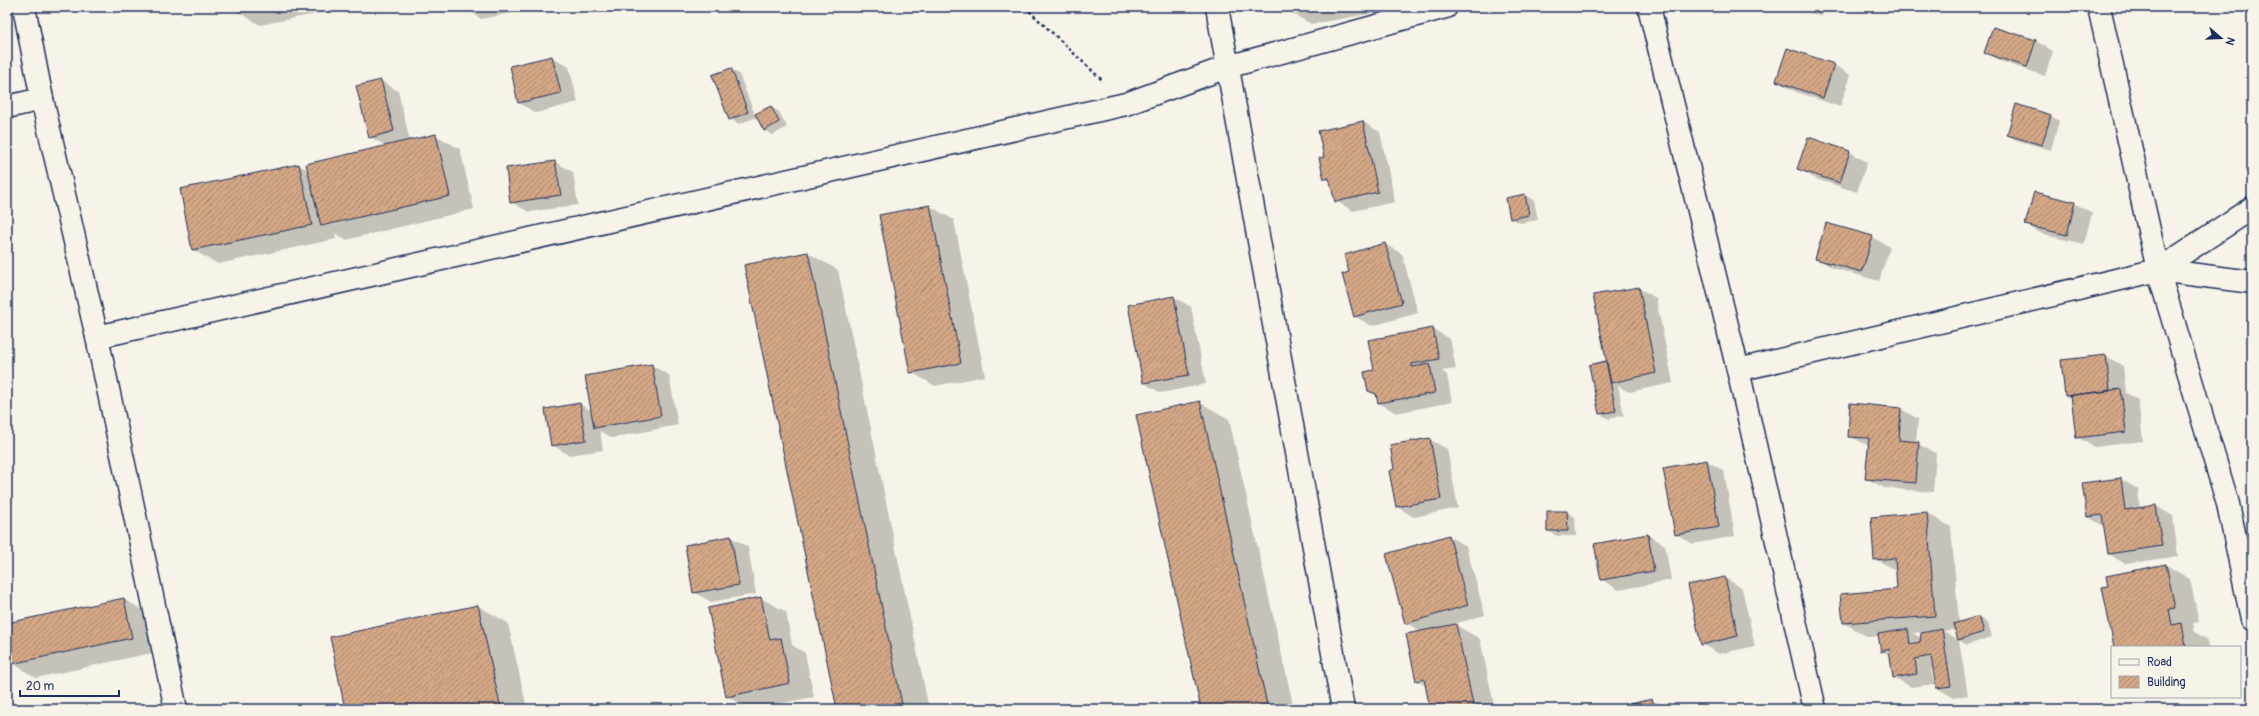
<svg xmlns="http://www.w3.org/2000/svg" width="2259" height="716" font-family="Pangolin,sans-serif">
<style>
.shadow{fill:#0003;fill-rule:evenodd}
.building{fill:url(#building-hatch);stroke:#1b2f5e}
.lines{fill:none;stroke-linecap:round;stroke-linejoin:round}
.minor-casing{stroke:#1b2f5e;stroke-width:25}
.secondary-casing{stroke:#1b2f5e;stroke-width:25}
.path{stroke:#1b2f5e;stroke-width:2.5;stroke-dasharray:3 3;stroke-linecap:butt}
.minor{stroke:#f7f3e8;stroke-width:22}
.secondary{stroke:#f7f3e8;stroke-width:22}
</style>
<defs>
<pattern id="building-hatch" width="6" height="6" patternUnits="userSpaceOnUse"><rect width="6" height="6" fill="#d4a786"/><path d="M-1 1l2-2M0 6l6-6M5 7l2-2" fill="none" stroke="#ab8871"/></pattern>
</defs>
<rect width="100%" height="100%" fill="#f7f3e8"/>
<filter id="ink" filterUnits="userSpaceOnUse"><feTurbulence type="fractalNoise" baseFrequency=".025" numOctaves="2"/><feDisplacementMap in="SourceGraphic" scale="8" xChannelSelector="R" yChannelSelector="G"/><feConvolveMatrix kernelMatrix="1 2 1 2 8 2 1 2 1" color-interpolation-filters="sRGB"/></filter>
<g filter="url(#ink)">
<path class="shadow" d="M 230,7 L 351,7 L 260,25 Z
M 464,7 L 542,7 L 481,19 Z
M 1286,7 L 1386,7 L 1386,11 L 1311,24 L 1286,10 Z
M 1788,7 L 1825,7 L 1822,16 Z
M 1994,28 L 2036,41 L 2053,51 L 2045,76 L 2003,62 L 1986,52 Z
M 1788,49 L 1834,65 L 1851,75 L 1840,107 L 1794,91 L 1777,81 Z
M 552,57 L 569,67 L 578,102 L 536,113 L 519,103 Z
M 730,69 L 739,74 L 755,115 L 771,107 L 779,112 L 787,127 L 773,135 L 764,130 L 757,117 L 739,124 L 730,119 Z
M 381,81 L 398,91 L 410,141 L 435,135 L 460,149 L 474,209 L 346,240 L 335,233 L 336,239 L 218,264 L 193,250 L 181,190 L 299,165 L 309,171 L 386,146 L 370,137 Z
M 2016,106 L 2051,116 L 2059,121 L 2051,150 L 2016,140 L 2008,135 Z
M 1363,122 L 1380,132 L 1395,202 L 1353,211 L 1336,201 L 1331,182 L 1325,179 L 1325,158 Z
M 1808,139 L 1850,152 L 1867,162 L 1857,192 L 1816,179 L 1798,169 Z
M 555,162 L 573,172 L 578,205 L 529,212 L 511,202 L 507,169 Z
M 1525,195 L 1534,200 L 1538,220 L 1520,223 L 1511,218 Z
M 2074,203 L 2092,213 L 2084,244 L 2044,235 L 2026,225 Z
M 930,206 L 954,220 L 985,376 L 935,386 L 911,372 Z
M 1872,237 L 1890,247 L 1879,281 L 1833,268 L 1816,258 Z
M 1385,244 L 1402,254 L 1418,313 L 1372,326 L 1354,316 L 1351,273 Z
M 808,253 L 838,270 L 929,709 L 838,709 Z
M 1639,288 L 1656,298 L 1673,383 L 1629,392 L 1618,386 L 1624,415 L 1609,419 L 1600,414 L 1606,363 L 1608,363 Z
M 1174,297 L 1191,307 L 1206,384 L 1161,393 L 1144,383 Z
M 1433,329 L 1450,339 L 1456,369 L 1442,371 L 1447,375 L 1452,402 L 1396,413 L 1379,403 L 1378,396 L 1369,391 L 1375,371 Z
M 2106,356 L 2123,366 L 2126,393 L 2138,400 L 2143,441 L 2094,447 L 2077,437 L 2073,399 L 2066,395 Z
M 651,365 L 669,375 L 678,425 L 612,438 L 600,431 L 603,450 L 569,455 L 552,445 L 580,404 L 592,411 Z
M 1199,402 L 1229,419 L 1294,709 L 1202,709 Z
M 1851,405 L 1901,409 L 1918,419 L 1916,443 L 1936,453 L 1933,492 L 1884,488 L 1866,478 L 1869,446 L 1849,436 Z
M 1429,439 L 1447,449 L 1458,508 L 1414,517 L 1397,507 L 1396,470 Z
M 1707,461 L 1724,471 L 1735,536 L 1693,544 L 1676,534 Z
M 2120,479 L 2138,489 L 2140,509 L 2156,506 L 2173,516 L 2178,556 L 2126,564 L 2108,554 L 2105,527 L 2088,517 Z
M 1567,512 L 1575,517 L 1576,536 L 1557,536 L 1548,531 Z
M 1927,513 L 1951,527 L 1959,623 L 1979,617 L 1988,622 L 1992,637 L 1967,645 L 1959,640 L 1968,695 L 1954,698 L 1937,688 L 1934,668 L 1931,669 L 1934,684 L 1911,687 L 1894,677 L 1891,656 L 1882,651 L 1880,636 L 1868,637 L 1844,623 L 1898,590 L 1897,571 L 1875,559 ZM 1956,630 L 1959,640 L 1943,631 ZM 1922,632 L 1921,638 L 1913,633 Z
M 1648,535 L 1665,545 L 1671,580 L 1619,590 L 1602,580 Z
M 1448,536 L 1466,546 L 1485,615 L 1454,624 L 1480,639 L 1495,709 L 1431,709 L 1426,686 L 1417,680 L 1422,632 L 1406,623 Z
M 731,537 L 748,547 L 756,594 L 711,602 L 694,592 Z
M 2166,565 L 2190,579 L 2199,622 L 2193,623 L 2195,632 L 2206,639 L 2208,647 L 2115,647 Z
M 1725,578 L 1742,588 L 1755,646 L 1719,654 L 1702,644 Z
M 761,598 L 786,612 L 792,645 L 805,653 L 814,697 L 750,709 L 727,696 Z
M 123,599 L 148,613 L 156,652 L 36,678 L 12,663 L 7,642 L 7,624 Z
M 478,606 L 508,623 L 527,709 L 346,709 Z
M 1652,700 L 1661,705 L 1662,709 L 1623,709 Z"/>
<path class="building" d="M 463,7 L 477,7 L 463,10 Z
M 1285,7 L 1306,7 L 1285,11 Z
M 1993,27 L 2036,40 L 2027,67 L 1984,53 Z
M 1787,48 L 1834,64 L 1823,98 L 1776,81 Z
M 552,56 L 561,93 L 518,103 L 510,66 Z
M 731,68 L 748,112 L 729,120 L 712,75 Z
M 381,80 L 394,131 L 369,138 L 356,86 Z
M 2016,104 L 2051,115 L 2042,145 L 2007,135 Z
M 771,106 L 779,122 L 764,131 L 755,114 Z
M 1363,121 L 1378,192 L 1335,202 L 1329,178 L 1324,179 L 1319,158 L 1324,157 L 1318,131 Z
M 436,134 L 450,196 L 321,226 L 306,164 Z
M 1808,137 L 1850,151 L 1840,183 L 1797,169 Z
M 555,161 L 561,195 L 510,203 L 506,168 Z
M 299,164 L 312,225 L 192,250 L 180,189 Z
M 2034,192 L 2075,202 L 2067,235 L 2025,225 Z
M 1525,194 L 1529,215 L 1510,219 L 1506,198 Z
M 930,205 L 961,363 L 910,373 L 879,215 Z
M 1826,223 L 1873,236 L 1862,272 L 1815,259 Z
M 1385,243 L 1402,303 L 1354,317 L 1342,274 L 1349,272 L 1344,255 Z
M 808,252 L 903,709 L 837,709 L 744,265 Z
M 1639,287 L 1656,373 L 1611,383 L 1593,295 Z
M 1174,296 L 1189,375 L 1143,383 L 1128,305 Z
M 1433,328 L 1439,359 L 1412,364 L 1412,367 L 1430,364 L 1435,393 L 1378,403 L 1376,394 L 1368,391 L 1364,372 L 1374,370 L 1368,340 Z
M 2106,355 L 2110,391 L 2065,396 L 2061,360 Z
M 1606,361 L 1616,411 L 1599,414 L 1589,365 Z
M 652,364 L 661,416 L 594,428 L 585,376 Z
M 2121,389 L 2126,432 L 2076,438 L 2071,395 Z
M 1200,401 L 1268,709 L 1201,709 L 1136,415 Z
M 580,403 L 586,440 L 551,446 L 545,409 Z
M 1850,403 L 1901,408 L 1899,440 L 1919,442 L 1916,483 L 1865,479 L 1869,438 L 1848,437 Z
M 1430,438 L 1441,499 L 1396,507 L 1389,471 L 1394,469 L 1390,445 Z
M 1707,460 L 1719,527 L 1675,535 L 1663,468 Z
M 2121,478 L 2125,510 L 2156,505 L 2162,546 L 2108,554 L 2102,515 L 2087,517 L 2082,483 Z
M 1547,511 L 1567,511 L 1568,531 L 1547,531 Z
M 1927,512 L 1935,616 L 1843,623 L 1840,594 L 1897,589 L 1895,558 L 1874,560 L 1871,517 Z
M 1648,534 L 1654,571 L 1601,580 L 1594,544 Z
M 1449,535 L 1468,605 L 1405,624 L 1386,554 Z
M 731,536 L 739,585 L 693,593 L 685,545 Z
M 2166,564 L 2175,608 L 2169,609 L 2172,625 L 2182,623 L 2186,647 L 2114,647 L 2102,587 L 2108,586 L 2106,576 Z
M 1725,577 L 1738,636 L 1701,645 L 1688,585 Z
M 761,597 L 770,640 L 781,638 L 790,683 L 726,697 L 708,608 Z
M 124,598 L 132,638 L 11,664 L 7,647 L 7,623 Z
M 478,605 L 501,709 L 345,709 L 330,637 Z
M 1979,616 L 1984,632 L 1958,640 L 1953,624 Z
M 1456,624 L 1474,709 L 1430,709 L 1424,679 L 1416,681 L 1406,634 Z
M 1908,629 L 1910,644 L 1920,642 L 1921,633 L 1942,629 L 1951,686 L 1936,688 L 1931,656 L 1915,659 L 1917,674 L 1893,678 L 1889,649 L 1881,652 L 1878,634 Z
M 1652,699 L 1655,709 L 1622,709 L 1621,706 Z"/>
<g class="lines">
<defs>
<path id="minor" d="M 1217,7 L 1343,709
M 1649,7 L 1738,370 L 1815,709
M 2099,7 L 2158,270 L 2228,504 L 2252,619
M 7,107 L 42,99
M 2158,270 L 2252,282
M 97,337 L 1126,104 L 1227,67 L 1446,7
M 1738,370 L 2158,270 L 2252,208"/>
<path id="secondary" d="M 24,7 L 42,99 L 97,337 L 176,709"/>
</defs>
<use href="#minor" class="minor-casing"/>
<use href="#secondary" class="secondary-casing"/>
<path class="path" d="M 1025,7 L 1102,80"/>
<use href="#minor" class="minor"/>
<use href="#secondary" class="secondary"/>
</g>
</g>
<rect width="2259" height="716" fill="none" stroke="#f7f3e8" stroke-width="24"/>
<rect x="12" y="12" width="2235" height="692" fill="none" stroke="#1b2f5e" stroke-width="1.5" filter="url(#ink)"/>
<rect x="2111" y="646" width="130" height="52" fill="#f7f3e8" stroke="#9fa5b1"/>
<rect x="2119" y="659" width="20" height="6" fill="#f7f3e8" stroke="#9fa5b1"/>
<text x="2147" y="666" font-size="12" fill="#1b2f5e">Road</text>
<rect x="2119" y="676" width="20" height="12" fill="url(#building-hatch)" stroke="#9fa5b1"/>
<text x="2147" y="686" font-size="12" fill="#1b2f5e">Building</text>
<g transform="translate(2221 38) rotate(109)" stroke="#f7f3e8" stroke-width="3" paint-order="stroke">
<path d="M0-3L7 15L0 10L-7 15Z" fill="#1b2f5e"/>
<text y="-6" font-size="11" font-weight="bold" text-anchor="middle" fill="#1b2f5e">N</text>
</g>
<path d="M20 690v6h99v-6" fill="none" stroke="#1b2f5e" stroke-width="2"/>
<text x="26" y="690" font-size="12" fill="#1b2f5e" stroke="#f7f3e8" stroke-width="3" paint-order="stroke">20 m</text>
</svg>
